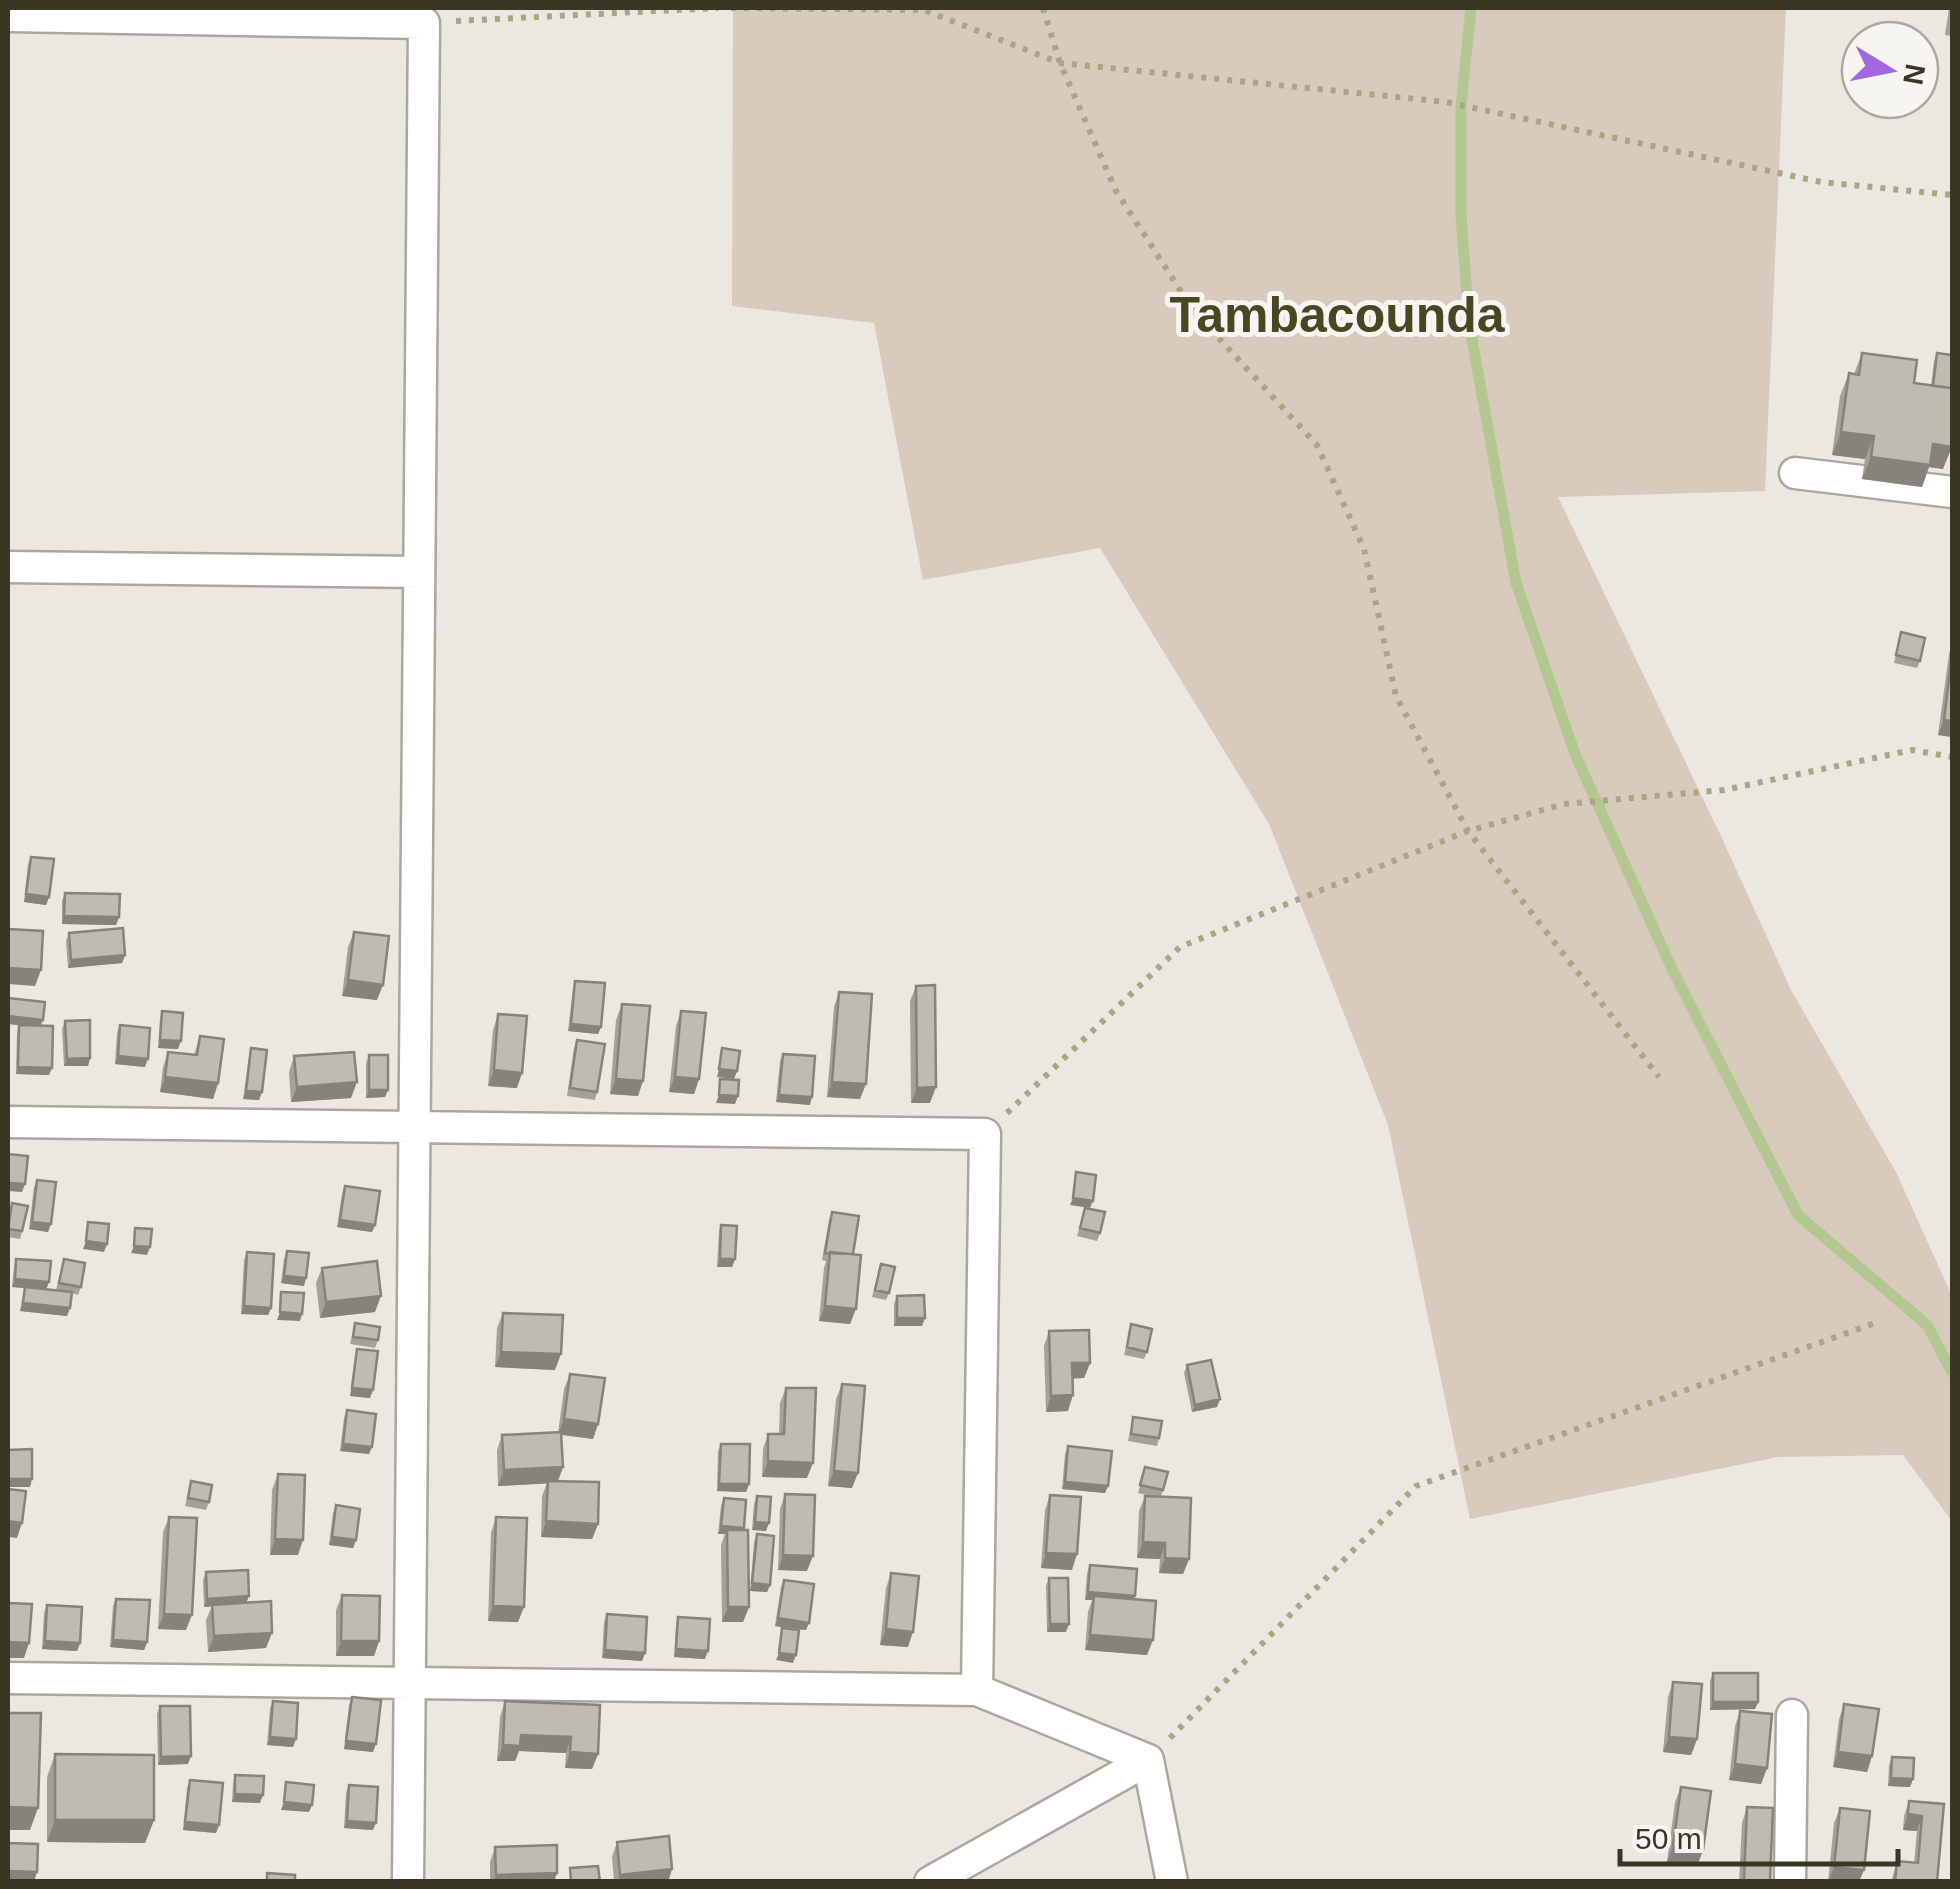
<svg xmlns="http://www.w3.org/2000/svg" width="1960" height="1889" font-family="Helvetica,sans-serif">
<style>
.green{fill:#d8cabd}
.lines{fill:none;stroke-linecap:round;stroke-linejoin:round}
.stream{stroke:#b3c890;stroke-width:11}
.street-casing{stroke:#aaa89d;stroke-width:35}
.path{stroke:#a9a685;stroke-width:6;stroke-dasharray:5 8;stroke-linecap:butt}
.street{stroke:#fff;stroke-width:30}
.wall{fill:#a3a198}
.shaded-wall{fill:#85837c}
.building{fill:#bebbb1;stroke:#85837c;stroke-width:2.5}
.labels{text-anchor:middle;stroke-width:10;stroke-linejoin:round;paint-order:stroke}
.town-label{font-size:50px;font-weight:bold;fill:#484722;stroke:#f7f5f1}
</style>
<rect width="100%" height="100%" fill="#eae8e1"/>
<path class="green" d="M 733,8 L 1786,8 L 1765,491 L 1558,497 L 1720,834 L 1791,990 L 1896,1172 L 1952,1296 L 1952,1521 L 1903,1455 L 1778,1457 L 1470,1519 L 1388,1125 L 1269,824 L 1100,548 L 923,580 L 874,323 L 732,306 Z"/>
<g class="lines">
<path class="stream" d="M 1471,8 L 1461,105 L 1461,216 L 1469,323 L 1516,583 L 1575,754 L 1672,969 L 1798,1215 L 1927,1325 L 1952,1372"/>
<defs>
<path id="street" d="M 8,16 L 424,23 L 408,1882
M 1795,473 L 1952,492
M 8,567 L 419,572
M 8,1122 L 985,1134 L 977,1690
M 8,1678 L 977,1690 L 1148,1760 L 1172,1882
M 930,1882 L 1148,1760
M 1790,1882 L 1792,1715"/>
</defs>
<use href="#street" class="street-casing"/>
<path class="path" d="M 731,8 L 924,10 L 1060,63 L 1446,102 L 1821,182 L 1952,195
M 1043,8 L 1060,63 L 1116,191 L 1193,310 L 1317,445 L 1364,549 L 1396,696 L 1468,831 L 1659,1077
M 456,21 L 718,8
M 1007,1113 L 1180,947 L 1468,831 L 1564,804 L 1724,790 L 1912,750 L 1952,757
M 1170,1738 L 1416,1486 L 1875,1323"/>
<use href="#street" class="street"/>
</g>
<path class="wall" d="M 1949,8 L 1952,8 L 1952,36 L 1945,35 Z
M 1862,353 L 1914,383 L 1931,386 L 1934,361 L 1937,353 L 1943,469 L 1929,467 L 1922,487 L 1862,479 L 1865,459 L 1832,455 L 1840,396 L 1849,373 L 1854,374 Z
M 1901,632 L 1920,661 L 1917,668 L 1894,663 Z
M 1952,644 L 1952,737 L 1938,735 L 1949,654 Z
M 31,857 L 49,897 L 46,905 L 24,902 L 28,864 Z
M 65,893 L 119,917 L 116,925 L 62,924 L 62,901 Z
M 354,932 L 377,1000 L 342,996 L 348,947 Z
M 69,933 L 125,955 L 122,963 L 68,968 L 66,941 Z
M 575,981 L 601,1027 L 598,1034 L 568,1031 L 573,988 Z
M 916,986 L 930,1103 L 911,1103 L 910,1001 Z
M 839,992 L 860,1099 L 827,1097 L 834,1007 Z
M 8,998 L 41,1026 L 49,1075 L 16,1074 L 17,1033 L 19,1025 L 8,1024 Z
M 622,1004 L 638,1096 L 610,1094 L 616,1020 Z
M 162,1011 L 178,1049 L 158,1048 L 160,1019 Z
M 681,1011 L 699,1079 L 694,1094 L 669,1092 L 676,1026 Z
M 498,1014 L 517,1088 L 488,1086 L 493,1030 Z
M 65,1021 L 90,1058 L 88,1066 L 64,1066 L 62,1029 Z
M 120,1025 L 145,1067 L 115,1064 L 117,1033 Z
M 200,1036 L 218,1083 L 213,1099 L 160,1092 L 163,1067 L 168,1052 L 194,1055 Z
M 577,1040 L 597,1092 L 595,1100 L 567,1096 L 574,1048 Z
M 251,1048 L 262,1092 L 259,1100 L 243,1099 L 249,1056 Z
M 783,1054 L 810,1105 L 776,1102 L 780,1061 Z
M 369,1055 L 388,1090 L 385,1097 L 366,1098 L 366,1063 Z
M 294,1056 L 351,1098 L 291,1102 L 289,1072 Z
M 37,1180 L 48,1232 L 29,1229 L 34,1187 Z
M 345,1186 L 375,1225 L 372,1232 L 337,1227 L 342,1194 Z
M 12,1203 L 22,1231 L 20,1239 L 8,1237 L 8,1219 Z
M 1085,1208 L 1100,1233 L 1097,1241 L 1077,1236 Z
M 832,1212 L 853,1254 L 850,1324 L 819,1321 L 824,1268 L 826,1261 L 822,1260 L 829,1220 Z
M 721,1225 L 735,1259 L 732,1267 L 717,1267 L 719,1232 Z
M 287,1251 L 304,1286 L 281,1283 L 284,1259 Z
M 247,1252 L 271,1308 L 268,1315 L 241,1314 L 244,1260 Z
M 16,1259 L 49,1282 L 46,1289 L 56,1290 L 64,1259 L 81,1287 L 78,1295 L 72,1293 L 67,1316 L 20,1311 L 24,1288 L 12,1287 L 14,1267 Z
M 881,1264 L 889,1293 L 886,1300 L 872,1297 Z
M 322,1268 L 375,1312 L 320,1318 L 316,1283 Z
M 897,1296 L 922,1326 L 894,1326 L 894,1304 Z
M 503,1313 L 555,1370 L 495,1367 L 497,1328 Z
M 355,1323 L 378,1340 L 375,1348 L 350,1344 Z
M 1131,1324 L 1147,1352 L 1144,1359 L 1124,1355 Z
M 1049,1331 L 1090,1363 L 1084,1378 L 1073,1378 L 1068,1411 L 1046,1412 L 1044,1346 Z
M 357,1349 L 370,1398 L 350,1396 L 355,1357 Z
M 1187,1365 L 1220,1399 L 1217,1407 L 1192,1412 L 1184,1373 Z
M 570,1374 L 598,1424 L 593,1439 L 561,1435 L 563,1467 L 558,1481 L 598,1524 L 592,1539 L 541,1537 L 542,1496 L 547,1483 L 498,1486 L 497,1450 L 502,1435 L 558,1433 L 564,1389 Z
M 842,1384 L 852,1488 L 828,1486 L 836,1399 Z
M 786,1388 L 807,1478 L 762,1477 L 763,1449 L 768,1434 L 779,1434 L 780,1403 Z
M 347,1410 L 369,1454 L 340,1451 L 344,1418 Z
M 1133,1417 L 1159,1438 L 1157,1446 L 1128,1441 Z
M 721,1444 L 749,1484 L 746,1492 L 717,1491 L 718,1451 Z
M 1068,1446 L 1108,1486 L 1105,1493 L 1062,1489 L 1065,1454 Z
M 1145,1467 L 1163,1490 L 1161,1496 L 1189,1559 L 1183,1574 L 1159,1573 L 1160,1559 L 1137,1558 L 1139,1511 L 1145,1496 L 1150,1496 L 1138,1493 Z
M 278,1474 L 298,1555 L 270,1555 L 272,1490 Z
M 191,1481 L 209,1502 L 206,1510 L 185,1506 Z
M 785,1494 L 807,1571 L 778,1570 L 780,1509 Z
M 1050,1495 L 1072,1570 L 1041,1568 L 1045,1510 Z
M 757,1496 L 766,1531 L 752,1530 L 754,1504 Z
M 724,1498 L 743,1530 L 749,1607 L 743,1622 L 722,1622 L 721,1545 L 725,1534 L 718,1534 L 721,1506 Z
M 336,1505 L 356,1540 L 353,1548 L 329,1545 L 333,1513 Z
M 169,1517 L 186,1630 L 158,1629 L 163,1532 Z
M 496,1517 L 518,1622 L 488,1621 L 491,1533 Z
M 757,1534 L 770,1585 L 767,1592 L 750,1591 L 754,1542 Z
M 1090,1565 L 1133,1600 L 1147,1655 L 1085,1650 L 1088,1612 L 1092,1600 L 1085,1600 L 1087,1573 Z
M 206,1572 L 247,1603 L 266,1648 L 208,1652 L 206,1620 L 212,1606 L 204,1607 L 203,1580 Z
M 891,1573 L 908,1647 L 880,1645 L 886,1588 Z
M 1049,1578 L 1066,1632 L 1047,1632 L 1046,1586 Z
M 784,1580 L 806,1630 L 775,1626 L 781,1587 Z
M 342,1595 L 379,1641 L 374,1656 L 336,1656 L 336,1610 Z
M 116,1599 L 147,1642 L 144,1650 L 110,1647 L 113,1606 Z
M 47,1605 L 80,1643 L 77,1651 L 42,1649 L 44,1613 Z
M 607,1614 L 645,1653 L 642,1661 L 602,1658 L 604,1622 Z
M 678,1617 L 705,1659 L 674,1657 L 676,1624 Z
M 1713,1673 L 1758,1702 L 1755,1709 L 1710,1710 L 1710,1681 Z
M 1673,1682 L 1697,1739 L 1691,1755 L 1663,1752 L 1668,1697 Z
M 352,1697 L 373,1752 L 344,1749 L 349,1705 Z
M 273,1701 L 293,1747 L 267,1745 L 270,1708 Z
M 505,1701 L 598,1754 L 592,1769 L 565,1768 L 566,1753 L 519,1751 L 515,1761 L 497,1761 L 500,1717 Z
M 1844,1704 L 1872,1756 L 1867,1772 L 1833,1767 L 1839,1719 Z
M 160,1706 L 188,1764 L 158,1765 L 157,1714 Z
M 1740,1711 L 1767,1768 L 1761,1784 L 1729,1780 L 1735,1726 Z
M 55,1754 L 154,1820 L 145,1843 L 47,1842 L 47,1777 Z
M 1892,1757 L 1913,1779 L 1910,1787 L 1888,1786 L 1889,1765 Z
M 235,1775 L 260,1803 L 232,1802 L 233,1783 Z
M 190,1780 L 219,1825 L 216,1833 L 183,1830 L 187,1788 Z
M 349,1785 L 373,1830 L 344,1828 L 346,1793 Z
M 1681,1787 L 1703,1850 L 1697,1866 L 1667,1862 L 1675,1802 Z
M 1909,1801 L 1944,1804 L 1937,1882 L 1891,1882 L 1897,1861 L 1914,1863 L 1917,1831 L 1903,1830 L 1904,1816 Z
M 1747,1807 L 1770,1882 L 1739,1882 L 1742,1823 Z
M 1840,1808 L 1859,1882 L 1828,1882 L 1834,1823 Z
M 617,1842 L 672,1869 L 668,1882 L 614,1882 L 612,1857 Z
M 495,1847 L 554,1882 L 490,1882 L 490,1862 Z"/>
<path class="shaded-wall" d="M 1841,432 L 1874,436 L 1865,459 L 1832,455 Z
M 1933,444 L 1952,447 L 1943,469 L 1929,467 L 1922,487 L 1862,479 L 1871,457 Z
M 1944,720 L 1952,721 L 1952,737 L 1938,735 Z
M 26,894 L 49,897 L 46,905 L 24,902 Z
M 64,916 L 119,917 L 116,925 L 62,924 Z
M 125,955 L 122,963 L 68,968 L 71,960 Z
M 8,968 L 41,970 L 35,986 L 8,984 Z
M 348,980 L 383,985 L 377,1000 L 342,996 Z
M 8,1016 L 43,1020 L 40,1027 L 8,1024 Z
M 571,1024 L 601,1027 L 598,1034 L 568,1031 Z
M 160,1040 L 181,1041 L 178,1049 L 158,1048 Z
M 118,1056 L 148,1059 L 145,1067 L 115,1064 Z
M 90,1058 L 88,1066 L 64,1066 L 67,1059 Z
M 18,1067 L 52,1068 L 49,1075 L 16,1074 Z
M 719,1069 L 737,1071 L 734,1079 L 717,1077 Z
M 494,1070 L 522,1073 L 517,1088 L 488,1086 Z
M 165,1077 L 218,1083 L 213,1099 L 160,1092 Z
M 675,1077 L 699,1079 L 694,1094 L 669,1092 Z
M 616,1079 L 643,1081 L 638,1096 L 610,1094 Z
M 357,1082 L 351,1098 L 291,1102 L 297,1087 Z
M 832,1082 L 866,1084 L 860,1099 L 827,1097 Z
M 936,1087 L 930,1103 L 911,1103 L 917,1088 Z
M 369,1090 L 388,1090 L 385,1097 L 366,1098 Z
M 246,1091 L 262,1092 L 259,1100 L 243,1099 Z
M 719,1095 L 738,1096 L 735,1104 L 716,1103 Z
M 779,1095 L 812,1097 L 810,1105 L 776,1102 Z
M 8,1183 L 25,1184 L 22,1192 L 8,1191 Z
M 1073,1198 L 1093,1201 L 1090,1208 L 1070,1205 Z
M 340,1220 L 375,1225 L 372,1232 L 337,1227 Z
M 32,1222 L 51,1224 L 48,1232 L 29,1229 Z
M 86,1241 L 107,1244 L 104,1252 L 83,1249 Z
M 134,1246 L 150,1247 L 147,1255 L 131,1253 Z
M 720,1259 L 735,1259 L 732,1267 L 717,1267 Z
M 284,1276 L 306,1278 L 304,1286 L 281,1283 Z
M 15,1279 L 49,1282 L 46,1290 L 12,1287 Z
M 381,1296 L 375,1312 L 320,1318 L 326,1302 Z
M 23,1303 L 70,1308 L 67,1316 L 20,1311 Z
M 244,1306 L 271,1308 L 268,1315 L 241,1314 Z
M 825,1306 L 856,1309 L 850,1324 L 819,1321 Z
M 280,1312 L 302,1314 L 300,1321 L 277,1320 Z
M 897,1318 L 925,1318 L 922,1326 L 894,1326 Z
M 501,1352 L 561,1354 L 555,1370 L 495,1367 Z
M 1072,1363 L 1090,1363 L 1084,1378 L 1067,1379 Z
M 352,1388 L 373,1390 L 370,1398 L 350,1396 Z
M 1073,1395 L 1068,1411 L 1046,1412 L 1051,1396 Z
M 1220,1399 L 1217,1407 L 1192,1412 L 1195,1405 Z
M 564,1419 L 598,1424 L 593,1439 L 558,1434 Z
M 343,1444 L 372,1447 L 369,1454 L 340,1451 Z
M 768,1461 L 813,1463 L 807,1478 L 762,1477 Z
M 563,1467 L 557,1483 L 498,1486 L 504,1470 Z
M 834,1471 L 858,1473 L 852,1488 L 828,1486 Z
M 8,1479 L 32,1479 L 30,1487 L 8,1487 Z
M 1065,1482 L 1108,1486 L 1105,1493 L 1062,1489 Z
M 719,1484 L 749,1484 L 746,1492 L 717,1491 Z
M 8,1521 L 22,1523 L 17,1538 L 8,1537 Z
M 546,1521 L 598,1524 L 592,1539 L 541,1537 Z
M 755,1522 L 769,1523 L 766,1531 L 752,1530 Z
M 721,1526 L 744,1528 L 741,1535 L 727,1530 L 725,1534 L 718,1534 Z
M 332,1537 L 356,1540 L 353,1548 L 329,1545 Z
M 275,1539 L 303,1540 L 298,1555 L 270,1555 Z
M 1143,1542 L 1165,1543 L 1160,1559 L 1137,1558 Z
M 1046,1553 L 1077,1554 L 1072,1570 L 1041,1568 Z
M 783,1555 L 813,1556 L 807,1571 L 778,1570 Z
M 1165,1558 L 1189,1559 L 1183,1574 L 1159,1573 Z
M 752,1583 L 770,1585 L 767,1592 L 750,1591 Z
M 1088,1592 L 1135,1596 L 1132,1604 L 1094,1596 L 1092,1600 L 1085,1600 Z
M 249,1596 L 246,1604 L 204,1607 L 207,1599 Z
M 493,1606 L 524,1607 L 518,1622 L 488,1621 Z
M 728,1607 L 749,1607 L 743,1622 L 722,1622 Z
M 164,1614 L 192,1615 L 186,1630 L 158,1629 Z
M 778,1618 L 809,1623 L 806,1630 L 775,1626 Z
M 1050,1624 L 1069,1624 L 1066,1632 L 1047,1632 Z
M 886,1629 L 913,1632 L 908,1647 L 880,1645 Z
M 272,1633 L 266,1648 L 208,1652 L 214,1636 Z
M 1090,1635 L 1153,1640 L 1147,1655 L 1085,1650 Z
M 113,1640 L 147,1642 L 144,1650 L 110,1647 Z
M 45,1641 L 80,1643 L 77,1651 L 42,1649 Z
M 341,1641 L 379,1641 L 374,1656 L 336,1656 Z
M 8,1642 L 29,1643 L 24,1658 L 8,1658 Z
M 676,1649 L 708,1651 L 705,1659 L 674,1657 Z
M 605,1650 L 645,1653 L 642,1661 L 602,1658 Z
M 779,1653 L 796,1655 L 793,1663 L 776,1660 Z
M 1713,1702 L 1758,1702 L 1755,1709 L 1710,1710 Z
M 521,1735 L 571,1737 L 566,1753 L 519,1751 L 515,1761 L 497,1761 L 503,1745 Z
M 270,1737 L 296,1739 L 293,1747 L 267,1745 Z
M 1669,1737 L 1697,1739 L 1691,1755 L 1663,1752 Z
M 346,1741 L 376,1744 L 373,1752 L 344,1749 Z
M 570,1752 L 598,1754 L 592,1769 L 565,1768 Z
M 1838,1752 L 1872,1756 L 1867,1772 L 1833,1767 Z
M 191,1756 L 188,1764 L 158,1765 L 161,1757 Z
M 1735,1764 L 1767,1768 L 1761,1784 L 1729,1780 Z
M 1891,1778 L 1913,1779 L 1910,1787 L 1888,1786 Z
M 235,1794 L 263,1795 L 260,1803 L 232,1802 Z
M 284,1802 L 312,1805 L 309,1812 L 281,1810 Z
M 8,1807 L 38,1808 L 30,1830 L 8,1830 Z
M 1908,1814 L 1922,1816 L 1917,1831 L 1903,1830 Z
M 55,1820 L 154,1820 L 145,1843 L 47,1842 Z
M 347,1821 L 376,1823 L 373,1830 L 344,1828 Z
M 185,1822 L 219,1825 L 216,1833 L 183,1830 Z
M 1673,1846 L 1703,1850 L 1697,1866 L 1667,1862 Z
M 1834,1867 L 1864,1870 L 1859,1882 L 1828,1882 Z
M 672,1869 L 668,1882 L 618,1882 L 620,1875 Z
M 8,1871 L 37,1872 L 34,1882 L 8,1882 Z
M 557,1873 L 554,1882 L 494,1882 L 496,1875 Z"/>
<path class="building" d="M 1862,353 L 1917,360 L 1914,383 L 1952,388 L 1952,447 L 1933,444 L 1930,465 L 1871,457 L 1874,436 L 1841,432 L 1849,373 L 1859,375 Z
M 1937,353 L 1952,355 L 1952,388 L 1933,386 Z
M 1901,632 L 1925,638 L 1920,661 L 1896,655 Z
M 1952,654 L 1952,721 L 1944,720 Z
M 31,857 L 54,859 L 49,897 L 26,894 Z
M 65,893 L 120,894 L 119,917 L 64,916 Z
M 123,928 L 125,955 L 71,960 L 69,933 Z
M 8,929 L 43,931 L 41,970 L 8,968 Z
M 354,932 L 389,936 L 383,985 L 348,980 Z
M 575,981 L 605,983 L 601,1027 L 571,1024 Z
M 935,985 L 936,1087 L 917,1088 L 916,986 Z
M 839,992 L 872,994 L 866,1084 L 832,1082 Z
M 8,998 L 45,1002 L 43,1020 L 8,1016 Z
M 622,1004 L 650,1006 L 643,1081 L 616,1079 Z
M 162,1011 L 183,1013 L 181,1041 L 160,1040 Z
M 681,1011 L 706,1013 L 699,1079 L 675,1077 Z
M 498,1014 L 527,1016 L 522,1073 L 494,1070 Z
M 90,1020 L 90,1058 L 67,1059 L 65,1021 Z
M 19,1025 L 53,1026 L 52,1068 L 18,1067 Z
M 120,1025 L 150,1028 L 148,1059 L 118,1056 Z
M 200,1036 L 224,1039 L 218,1083 L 165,1077 L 168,1052 L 197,1055 Z
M 577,1040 L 605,1044 L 597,1092 L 570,1088 Z
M 251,1048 L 267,1050 L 262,1092 L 246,1091 Z
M 722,1048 L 740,1051 L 737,1071 L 719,1069 Z
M 354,1052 L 357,1082 L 297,1087 L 294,1056 Z
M 783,1054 L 815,1056 L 812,1097 L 779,1095 Z
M 369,1055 L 388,1055 L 388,1090 L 369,1090 Z
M 720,1079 L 739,1080 L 738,1096 L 719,1095 Z
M 8,1154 L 28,1156 L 25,1184 L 8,1183 Z
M 1076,1172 L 1096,1175 L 1093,1201 L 1073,1198 Z
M 37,1180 L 56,1182 L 51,1224 L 32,1222 Z
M 345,1186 L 380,1191 L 375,1225 L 340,1220 Z
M 12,1203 L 28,1206 L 22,1231 L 8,1229 Z
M 1085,1208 L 1105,1212 L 1100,1233 L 1080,1228 Z
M 832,1212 L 859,1216 L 853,1254 L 825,1253 Z
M 88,1222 L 109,1224 L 107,1244 L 86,1241 Z
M 721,1225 L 737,1226 L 735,1259 L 720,1259 Z
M 135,1228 L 152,1229 L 150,1247 L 134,1246 Z
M 287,1251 L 309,1253 L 306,1278 L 284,1276 Z
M 247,1252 L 274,1254 L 271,1308 L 244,1306 Z
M 830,1252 L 861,1255 L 856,1309 L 825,1306 Z
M 16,1259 L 51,1261 L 49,1282 L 15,1279 Z
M 64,1259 L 85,1263 L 81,1287 L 59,1283 Z
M 377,1261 L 381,1296 L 326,1302 L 322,1268 Z
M 881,1264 L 895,1267 L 889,1293 L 875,1290 Z
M 25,1287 L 72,1292 L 70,1308 L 23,1303 Z
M 281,1292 L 304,1293 L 302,1314 L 280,1312 Z
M 924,1295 L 925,1318 L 897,1318 L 897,1296 Z
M 503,1313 L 563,1315 L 561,1354 L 501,1352 Z
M 355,1323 L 380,1327 L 378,1340 L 353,1337 Z
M 1131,1324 L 1152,1329 L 1147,1352 L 1127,1347 Z
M 1089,1330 L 1090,1363 L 1072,1363 L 1073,1395 L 1051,1396 L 1049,1331 Z
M 357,1349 L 378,1351 L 373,1390 L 352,1388 Z
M 1211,1360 L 1220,1399 L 1195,1405 L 1187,1365 Z
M 570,1374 L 605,1378 L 598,1424 L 564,1419 Z
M 842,1384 L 865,1386 L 858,1473 L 834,1471 Z
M 786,1388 L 816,1388 L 813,1463 L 768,1461 L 768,1434 L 784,1434 Z
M 347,1410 L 376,1414 L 372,1447 L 343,1444 Z
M 1133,1417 L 1162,1421 L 1159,1438 L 1131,1434 Z
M 561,1432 L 563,1467 L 504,1470 L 502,1435 Z
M 721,1444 L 750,1444 L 749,1484 L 719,1484 Z
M 1068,1446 L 1112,1451 L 1108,1486 L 1065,1482 Z
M 32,1449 L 32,1479 L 8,1479 L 8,1450 Z
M 1145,1467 L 1168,1472 L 1163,1490 L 1140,1485 Z
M 278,1474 L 305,1475 L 303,1540 L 275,1539 Z
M 191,1481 L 212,1485 L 209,1502 L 188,1498 Z
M 548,1481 L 599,1482 L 598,1524 L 546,1521 Z
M 8,1489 L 26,1491 L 22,1523 L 8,1521 Z
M 785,1494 L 815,1495 L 813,1556 L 783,1555 Z
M 1050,1495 L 1081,1497 L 1077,1554 L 1046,1553 Z
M 757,1496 L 771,1497 L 769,1523 L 755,1522 Z
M 1145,1496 L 1191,1498 L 1189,1559 L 1165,1558 L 1165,1543 L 1143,1542 Z
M 724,1498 L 746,1500 L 744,1528 L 721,1526 Z
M 336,1505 L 360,1509 L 356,1540 L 332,1537 Z
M 169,1517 L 197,1518 L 192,1615 L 164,1614 Z
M 496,1517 L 527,1518 L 524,1607 L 493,1606 Z
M 727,1530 L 748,1530 L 749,1607 L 728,1607 Z
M 757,1534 L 774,1536 L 770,1585 L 752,1583 Z
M 1090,1565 L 1137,1569 L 1135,1596 L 1088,1592 Z
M 248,1570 L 249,1596 L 207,1599 L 206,1572 Z
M 891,1573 L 919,1576 L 913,1632 L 886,1629 Z
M 1049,1578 L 1068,1578 L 1069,1624 L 1050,1624 Z
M 784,1580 L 814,1584 L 809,1623 L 778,1618 Z
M 342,1595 L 380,1596 L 379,1641 L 341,1641 Z
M 1094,1596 L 1156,1601 L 1153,1640 L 1090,1635 Z
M 116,1599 L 150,1600 L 147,1642 L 113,1640 Z
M 271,1601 L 272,1633 L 214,1636 L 212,1605 Z
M 8,1603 L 32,1604 L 29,1643 L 8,1642 Z
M 47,1605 L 82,1607 L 80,1643 L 45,1641 Z
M 607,1614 L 647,1617 L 645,1653 L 605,1650 Z
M 678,1617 L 710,1619 L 708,1651 L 676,1649 Z
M 782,1628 L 799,1630 L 796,1655 L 779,1653 Z
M 1713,1673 L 1758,1673 L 1758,1702 L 1713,1702 Z
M 1673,1682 L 1702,1684 L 1697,1739 L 1669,1737 Z
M 352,1697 L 381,1700 L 376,1744 L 346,1741 Z
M 273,1701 L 298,1703 L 296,1739 L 270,1737 Z
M 505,1701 L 600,1705 L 598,1754 L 570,1752 L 571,1737 L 521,1735 L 520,1746 L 503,1745 Z
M 1844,1704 L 1879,1709 L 1872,1756 L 1838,1752 Z
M 160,1706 L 190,1706 L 191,1756 L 161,1757 Z
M 1740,1711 L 1772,1714 L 1767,1768 L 1735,1764 Z
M 8,1713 L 41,1713 L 38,1808 L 8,1807 Z
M 55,1754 L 154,1755 L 154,1820 L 55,1820 Z
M 1892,1757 L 1914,1758 L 1913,1779 L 1891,1778 Z
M 235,1775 L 264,1776 L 263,1795 L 235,1794 Z
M 190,1780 L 223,1783 L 219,1825 L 185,1822 Z
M 286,1782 L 314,1785 L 312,1805 L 284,1802 Z
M 349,1785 L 378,1787 L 376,1823 L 347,1821 Z
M 1681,1787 L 1711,1791 L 1703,1850 L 1673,1846 Z
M 1909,1801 L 1944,1804 L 1937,1882 L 1895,1882 L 1897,1861 L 1918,1863 L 1922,1816 L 1908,1814 Z
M 1747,1807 L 1773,1808 L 1770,1881 L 1744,1880 Z
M 1840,1808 L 1870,1811 L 1864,1870 L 1834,1867 Z
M 669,1836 L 672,1869 L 620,1875 L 617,1842 Z
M 8,1843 L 38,1844 L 37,1872 L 8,1871 Z
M 557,1845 L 557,1873 L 496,1875 L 495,1847 Z
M 598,1866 L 600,1882 L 571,1882 L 570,1868 Z
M 267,1873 L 295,1875 L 295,1882 L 267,1882 Z"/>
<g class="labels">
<g class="town-label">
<text x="1337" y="332">Tambacounda</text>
</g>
</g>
<rect width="1960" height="1889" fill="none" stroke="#383724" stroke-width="20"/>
<g transform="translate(1890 70) rotate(100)"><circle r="48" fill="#f7f5f1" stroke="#aba99f" stroke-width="2.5"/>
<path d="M0-8L18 38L0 25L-18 38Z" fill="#a168e1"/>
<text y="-15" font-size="28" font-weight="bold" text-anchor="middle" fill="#383724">N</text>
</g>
<path d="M1620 1849v15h278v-15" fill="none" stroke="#383724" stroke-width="5"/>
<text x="1635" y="1849" font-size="30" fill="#383724" stroke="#f7f5f1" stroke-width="8" paint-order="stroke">50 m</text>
</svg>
